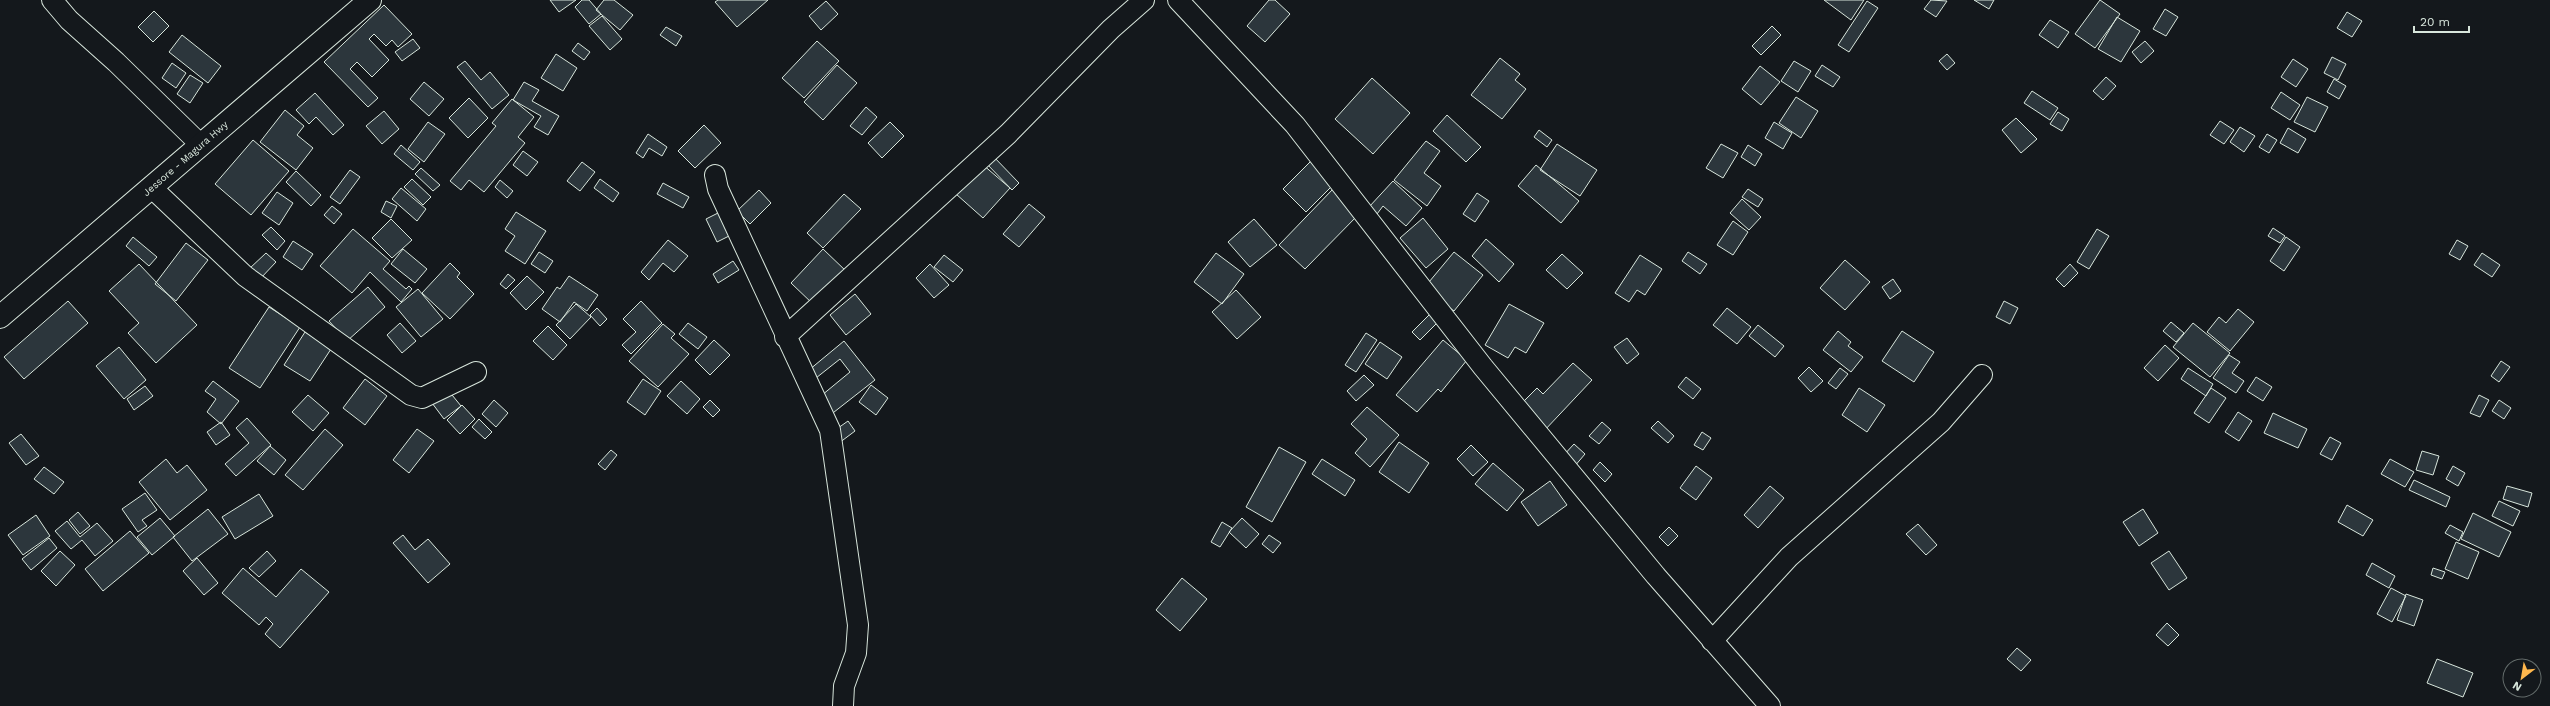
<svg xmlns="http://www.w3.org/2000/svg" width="2550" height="706" font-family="'Work Sans',sans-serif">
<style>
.building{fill:#2c363c;stroke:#d8e6dc}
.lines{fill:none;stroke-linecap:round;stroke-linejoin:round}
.minor-casing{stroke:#d8e6dc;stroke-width:22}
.highway-casing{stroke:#d8e6dc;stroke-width:24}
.minor{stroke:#14181c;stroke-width:20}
.highway{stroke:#14181c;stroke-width:22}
.labels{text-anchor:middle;stroke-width:3;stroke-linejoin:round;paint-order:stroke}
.street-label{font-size:10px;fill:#d8e6dc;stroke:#14181c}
</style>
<rect width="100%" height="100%" fill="#14181c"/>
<path class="building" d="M 550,0 L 576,0 L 559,12 Z
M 582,0 L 589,0 L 601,14 L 589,24 L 575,7 Z
M 604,0 L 614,0 L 633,15 L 620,30 L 596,10 Z
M 718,0 L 768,0 L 737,27 L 715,2 Z
M 1269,0 L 1275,0 L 1290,14 L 1265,42 L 1247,26 Z
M 1824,0 L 1864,0 L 1851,20 Z
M 1931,0 L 1947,1 L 1936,17 L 1924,9 Z
M 1974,0 L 1994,0 L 1989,9 Z
M 2100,0 L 2120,14 L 2095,48 L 2075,34 Z
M 826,1 L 838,14 L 821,30 L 809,16 Z
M 1867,1 L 1878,8 L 1849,52 L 1838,45 Z
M 384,5 L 412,34 L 398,47 L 392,40 L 386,46 L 374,34 L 369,39 L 389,60 L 372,77 L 357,62 L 350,69 L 378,98 L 368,107 L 324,62 Z
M 2165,9 L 2178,17 L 2166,36 L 2153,29 Z
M 154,11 L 169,26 L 153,42 L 138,27 Z
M 2347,12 L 2362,21 L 2352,37 L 2337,28 Z
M 602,16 L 622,39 L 610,50 L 589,26 Z
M 2117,17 L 2140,31 L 2121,62 L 2098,49 Z
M 2050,20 L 2069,32 L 2058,48 L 2039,35 Z
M 1772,26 L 1781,35 L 1761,55 L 1752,46 Z
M 666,27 L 682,36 L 676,46 L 660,35 Z
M 182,35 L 221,66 L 208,83 L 169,52 Z
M 413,39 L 420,48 L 402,61 L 395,52 Z
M 817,41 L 839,61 L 804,98 L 782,78 Z
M 2145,41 L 2154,51 L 2141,63 L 2132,52 Z
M 578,43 L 590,52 L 584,60 L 572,51 Z
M 556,54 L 577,68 L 563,91 L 541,78 Z
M 1947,54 L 1955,63 L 1947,70 L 1939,61 Z
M 2332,57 L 2346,64 L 2338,80 L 2324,73 Z
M 1500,58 L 1520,74 L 1515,80 L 1526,89 L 1502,119 L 1471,95 Z
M 2293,59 L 2308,69 L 2296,87 L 2281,77 Z
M 465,61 L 481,80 L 490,72 L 509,95 L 492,109 L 457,67 Z
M 1794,61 L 1811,71 L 1798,92 L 1781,81 Z
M 172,63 L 186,73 L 176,88 L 162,78 Z
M 837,65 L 857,83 L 823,120 L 804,102 Z
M 1822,65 L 1840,77 L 1833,87 L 1815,76 Z
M 1760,66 L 1780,82 L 1761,105 L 1742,89 Z
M 190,75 L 203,83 L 190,103 L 177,94 Z
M 2106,77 L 2116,86 L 2103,100 L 2093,91 Z
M 1372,78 L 1410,113 L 1373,154 L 1335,119 Z
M 2334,79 L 2346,86 L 2339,99 L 2327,92 Z
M 424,82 L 444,99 L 429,116 L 410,99 Z
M 524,82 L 539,90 L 532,101 L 559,116 L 548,135 L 534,127 L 541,116 L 513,100 Z
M 2032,91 L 2058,108 L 2050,120 L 2024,103 Z
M 2281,92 L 2300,105 L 2290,120 L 2271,108 Z
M 315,93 L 344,125 L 333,135 L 316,117 L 309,124 L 296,110 Z
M 1796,97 L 1818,111 L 1801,138 L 1779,123 Z
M 2307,97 L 2328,107 L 2315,132 L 2294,122 Z
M 469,98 L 488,118 L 468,138 L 449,118 Z
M 512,99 L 534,117 L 518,137 L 525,143 L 484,192 L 469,180 L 461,190 L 450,181 L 496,126 L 492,123 Z
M 866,107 L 877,117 L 862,135 L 850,126 Z
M 285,110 L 304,126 L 297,135 L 313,148 L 296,170 L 260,142 Z
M 384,111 L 399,129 L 382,144 L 366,126 Z
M 2058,112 L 2069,119 L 2062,131 L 2050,124 Z
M 1447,115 L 1481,147 L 1466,162 L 1433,131 Z
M 2016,118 L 2037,139 L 2021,153 L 2002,130 Z
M 2220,121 L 2234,130 L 2224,144 L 2210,135 Z
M 428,122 L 445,134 L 424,162 L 408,149 Z
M 890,122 L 904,136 L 882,158 L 868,143 Z
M 1774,122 L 1792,133 L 1783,149 L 1765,138 Z
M 704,125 L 721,143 L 695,168 L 678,151 Z
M 2240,127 L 2255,136 L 2244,152 L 2230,142 Z
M 2288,128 L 2306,139 L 2298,153 L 2280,143 Z
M 1539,130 L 1552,140 L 1547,147 L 1534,137 Z
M 648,134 L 667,147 L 662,156 L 649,148 L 643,158 L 636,153 Z
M 2267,134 L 2277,140 L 2269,153 L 2259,147 Z
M 253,140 L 289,171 L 251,215 L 215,184 Z
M 1426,141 L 1440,151 L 1424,173 L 1441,186 L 1427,206 L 1394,180 Z
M 1557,144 L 1597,170 L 1580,196 L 1540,170 Z
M 1721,144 L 1738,153 L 1723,178 L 1706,168 Z
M 401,145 L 420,162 L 413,170 L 394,154 Z
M 1748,145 L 1762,154 L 1755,166 L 1741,157 Z
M 523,151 L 538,162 L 527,176 L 513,165 Z
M 992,155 L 1019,183 L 1012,190 L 985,162 Z
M 1311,161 L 1334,184 L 1306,212 L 1283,189 Z
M 582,162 L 595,172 L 580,191 L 567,181 Z
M 982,164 L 1010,188 L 983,218 L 956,194 Z
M 1536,165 L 1579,201 L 1561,223 L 1518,186 Z
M 421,168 L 440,185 L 433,191 L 415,174 Z
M 350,170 L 360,177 L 340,204 L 330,197 Z
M 296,171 L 321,195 L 311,206 L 286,182 Z
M 412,179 L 431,197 L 423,205 L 404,187 Z
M 600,179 L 619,193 L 613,202 L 594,188 Z
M 500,180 L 513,191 L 507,198 L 495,187 Z
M 1393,181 L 1422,208 L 1406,226 L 1383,206 L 1377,214 L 1369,207 Z
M 663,183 L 689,197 L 683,208 L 657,194 Z
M 401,188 L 426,209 L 417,221 L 392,199 Z
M 1333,189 L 1359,214 L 1305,269 L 1279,245 Z
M 1748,189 L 1763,199 L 1758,207 L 1742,197 Z
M 759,190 L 771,203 L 750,224 L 737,211 Z
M 277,192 L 293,203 L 279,225 L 262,213 Z
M 1477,193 L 1489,201 L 1475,222 L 1463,214 Z
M 844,194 L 861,209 L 823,248 L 807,233 Z
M 1742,199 L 1761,217 L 1749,230 L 1730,213 Z
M 386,201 L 397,206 L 391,218 L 381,212 Z
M 1029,204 L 1045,217 L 1019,247 L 1003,234 Z
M 332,206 L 342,214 L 334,224 L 324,215 Z
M 516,212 L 546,231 L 525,264 L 505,251 L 515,236 L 505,229 Z
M 720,212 L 731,235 L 717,242 L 706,219 Z
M 1423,218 L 1448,249 L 1426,268 L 1400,238 Z
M 391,219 L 412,240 L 392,258 L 372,238 Z
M 1254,219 L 1277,245 L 1250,267 L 1228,242 Z
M 1733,221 L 1748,232 L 1733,255 L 1717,245 Z
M 271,227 L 285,241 L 277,250 L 262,235 Z
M 2273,228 L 2285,236 L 2280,243 L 2268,236 Z
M 353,229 L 390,261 L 383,269 L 406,289 L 409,286 L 412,289 L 401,302 L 370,272 L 352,293 L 320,266 Z
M 2097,229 L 2109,236 L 2089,269 L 2077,262 Z
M 133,237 L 157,257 L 149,266 L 126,246 Z
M 2286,237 L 2300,247 L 2284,271 L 2270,261 Z
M 1486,239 L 1514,264 L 1499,282 L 1472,256 Z
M 668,240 L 688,256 L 674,272 L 663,263 L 649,280 L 641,272 Z
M 2457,240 L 2468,246 L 2460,260 L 2449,254 Z
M 293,241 L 313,254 L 302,270 L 283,257 Z
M 186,243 L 208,260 L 176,301 L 155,284 Z
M 403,249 L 427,269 L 415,283 L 391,264 Z
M 823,249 L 847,272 L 814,305 L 791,283 Z
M 539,252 L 553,261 L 545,273 L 531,264 Z
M 1454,252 L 1483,275 L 1454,311 L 1424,288 Z
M 1688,252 L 1707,264 L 1700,274 L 1682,261 Z
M 266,253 L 276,262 L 260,279 L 249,269 Z
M 1216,253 L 1244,274 L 1222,304 L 1194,282 Z
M 2482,253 L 2500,265 L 2492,277 L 2474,265 Z
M 1562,254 L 1583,273 L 1567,289 L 1546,270 Z
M 944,255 L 963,270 L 953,282 L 934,267 Z
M 1640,255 L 1662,269 L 1645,295 L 1637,290 L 1629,302 L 1615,293 Z
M 1845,260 L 1870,282 L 1845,310 L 1820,288 Z
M 733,261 L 739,270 L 718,283 L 713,274 Z
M 450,263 L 460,273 L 457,277 L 474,294 L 450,319 L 422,293 Z
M 139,264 L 197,325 L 156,363 L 128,333 L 139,323 L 109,291 Z
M 930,264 L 949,285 L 934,298 L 916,278 Z
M 2070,264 L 2078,273 L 2064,287 L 2056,279 Z
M 508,274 L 515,280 L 506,289 L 500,284 Z
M 527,276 L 544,292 L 526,310 L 510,293 Z
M 569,276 L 598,295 L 587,311 L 574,302 L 560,322 L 542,309 L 557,287 L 560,289 Z
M 1893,279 L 1901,291 L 1890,299 L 1882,287 Z
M 368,287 L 385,307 L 347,341 L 329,321 Z
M 418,289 L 443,319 L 421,337 L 396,307 Z
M 1236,290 L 1261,317 L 1237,339 L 1212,312 Z
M 855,294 L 871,314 L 846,335 L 830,315 Z
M 68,301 L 88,323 L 24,379 L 4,357 Z
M 641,301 L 662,323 L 631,354 L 622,345 L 636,332 L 623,319 Z
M 2004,301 L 2018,308 L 2010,324 L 1996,317 Z
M 576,304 L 591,317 L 570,339 L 556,325 Z
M 1509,304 L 1544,323 L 1526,353 L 1515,347 L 1508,358 L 1485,345 Z
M 269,307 L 300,327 L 260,388 L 229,368 Z
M 597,308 L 607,319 L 600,326 L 590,315 Z
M 1727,308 L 1751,327 L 1737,344 L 1713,325 Z
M 2238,309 L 2254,322 L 2230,351 L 2207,332 L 2219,317 L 2226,323 Z
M 1430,314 L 1438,322 L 1420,340 L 1412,332 Z
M 2171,322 L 2184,333 L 2176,342 L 2163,331 Z
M 400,323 L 416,341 L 402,353 L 387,335 Z
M 688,323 L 707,337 L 698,349 L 679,334 Z
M 2193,323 L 2230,353 L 2210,377 L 2173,347 Z
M 663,324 L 675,334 L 671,338 L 689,354 L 658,387 L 629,361 Z
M 1758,325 L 1784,346 L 1775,357 L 1749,336 Z
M 548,326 L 567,345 L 553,360 L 533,341 Z
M 1838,331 L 1851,342 L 1848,346 L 1863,357 L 1851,372 L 1823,350 Z
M 1902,331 L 1934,352 L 1914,382 L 1882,361 Z
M 305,332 L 331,349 L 310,381 L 284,365 Z
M 1366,333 L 1377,340 L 1356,372 L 1345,365 Z
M 1627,338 L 1639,354 L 1627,364 L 1614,347 Z
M 714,340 L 730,355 L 710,375 L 695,360 Z
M 1443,340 L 1467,360 L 1441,392 L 1438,389 L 1417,412 L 1396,395 Z
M 844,341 L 875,380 L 829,416 L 816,400 L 850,372 L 840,359 L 816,378 L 809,370 Z
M 1380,342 L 1402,357 L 1387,379 L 1365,364 Z
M 2165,345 L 2179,358 L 2158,381 L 2144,368 Z
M 119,347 L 146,380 L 124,399 L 96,366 Z
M 2229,355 L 2240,362 L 2232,373 L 2244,381 L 2236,393 L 2213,378 Z
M 2501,361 L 2510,367 L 2499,382 L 2491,376 Z
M 1573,363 L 1592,380 L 1543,432 L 1517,408 L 1537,388 L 1543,394 Z
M 1809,367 L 1823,381 L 1811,392 L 1798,378 Z
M 1840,368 L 1848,374 L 1836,389 L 1828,383 Z
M 2188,368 L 2213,384 L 2206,396 L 2181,379 Z
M 1364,375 L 1374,385 L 1356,401 L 1347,391 Z
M 1686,377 L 1701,389 L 1693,399 L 1678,387 Z
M 2256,377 L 2272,387 L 2263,401 L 2247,391 Z
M 365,379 L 387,396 L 365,425 L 343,408 Z
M 643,379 L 661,391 L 645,415 L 627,402 Z
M 213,381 L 239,401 L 221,424 L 207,412 L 216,399 L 205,391 Z
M 681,381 L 700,399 L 687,414 L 667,396 Z
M 871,385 L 888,398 L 876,415 L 859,402 Z
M 145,386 L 153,396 L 134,410 L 127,399 Z
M 1859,388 L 1885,405 L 1867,432 L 1842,415 Z
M 2211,388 L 2226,398 L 2209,423 L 2194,413 Z
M 448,390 L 461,406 L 444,419 L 432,403 Z
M 308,395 L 329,413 L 313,431 L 292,412 Z
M 2479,395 L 2489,400 L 2480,417 L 2470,413 Z
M 494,400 L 508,413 L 496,427 L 482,414 Z
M 710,400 L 720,410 L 713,417 L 703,407 Z
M 2499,400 L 2511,408 L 2504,419 L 2492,411 Z
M 462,405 L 475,419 L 460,434 L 447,420 Z
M 1367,407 L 1399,435 L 1370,467 L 1355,453 L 1367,439 L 1351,424 Z
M 2238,412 L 2252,421 L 2239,441 L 2225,432 Z
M 2273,413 L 2307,429 L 2298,448 L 2264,433 Z
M 247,418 L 271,445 L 236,476 L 225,464 L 249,443 L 236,428 Z
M 479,419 L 492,432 L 485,439 L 472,427 Z
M 848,421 L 855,431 L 839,443 L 831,433 Z
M 1658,421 L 1674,436 L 1668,443 L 1651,428 Z
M 221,422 L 230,435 L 216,445 L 207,432 Z
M 1602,422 L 1611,430 L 1599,444 L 1589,436 Z
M 325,429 L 343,445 L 303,490 L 285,475 Z
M 417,429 L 434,441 L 409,473 L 393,460 Z
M 1702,432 L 1711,438 L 1703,450 L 1694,445 Z
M 21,434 L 39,456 L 26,465 L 9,443 Z
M 2330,437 L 2341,443 L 2332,460 L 2320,454 Z
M 1399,442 L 1429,463 L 1409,493 L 1379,472 Z
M 1574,444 L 1585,454 L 1574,467 L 1562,457 Z
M 1471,445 L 1488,462 L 1473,476 L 1457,459 Z
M 270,446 L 286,460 L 274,475 L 257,461 Z
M 1279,447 L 1306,462 L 1272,522 L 1246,507 Z
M 611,450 L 617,455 L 605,470 L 598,464 Z
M 2422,451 L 2439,456 L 2433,475 L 2416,470 Z
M 166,459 L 177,473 L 187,465 L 207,490 L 170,520 L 139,482 Z
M 1322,459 L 1355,480 L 1345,496 L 1312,474 Z
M 2390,459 L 2414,472 L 2405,487 L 2381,474 Z
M 1600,462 L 1612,474 L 1605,482 L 1593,470 Z
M 1493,463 L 1524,490 L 1507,511 L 1475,484 Z
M 1696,466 L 1712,478 L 1696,500 L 1680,488 Z
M 2453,466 L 2465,473 L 2458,486 L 2446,479 Z
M 44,467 L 64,482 L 54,494 L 34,479 Z
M 2414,480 L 2450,497 L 2446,507 L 2409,490 Z
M 1550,481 L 1567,505 L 1538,526 L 1521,502 Z
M 1770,486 L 1784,498 L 1758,528 L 1744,515 Z
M 2507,486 L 2532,493 L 2528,507 L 2503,499 Z
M 145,493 L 157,510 L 142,520 L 147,526 L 138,532 L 122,509 Z
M 259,494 L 273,516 L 235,539 L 222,517 Z
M 2499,501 L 2520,511 L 2513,526 L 2492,516 Z
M 2347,505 L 2373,520 L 2363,536 L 2338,522 Z
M 208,509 L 228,534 L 192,561 L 173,537 Z
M 2143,509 L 2158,533 L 2139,546 L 2123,522 Z
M 78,512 L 90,526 L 80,534 L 69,520 Z
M 2473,513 L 2511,532 L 2499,557 L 2461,539 Z
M 36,515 L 50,536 L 23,555 L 8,535 Z
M 160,518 L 175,536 L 152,555 L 137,537 Z
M 1242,518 L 1259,534 L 1246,548 L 1229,532 Z
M 67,521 L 80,537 L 97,523 L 113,541 L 95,556 L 82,540 L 71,549 L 55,531 Z
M 1222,522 L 1232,528 L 1220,547 L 1211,542 Z
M 1918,524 L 1937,545 L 1926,555 L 1906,534 Z
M 2450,525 L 2463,532 L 2459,541 L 2445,533 Z
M 1669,527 L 1678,536 L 1668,546 L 1659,537 Z
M 130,531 L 149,553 L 103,591 L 85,569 Z
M 403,535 L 415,550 L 428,539 L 450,564 L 428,583 L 393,543 Z
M 1269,535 L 1281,543 L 1273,553 L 1262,544 Z
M 49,538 L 57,548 L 31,570 L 22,559 Z
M 2456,542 L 2479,552 L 2468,579 L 2445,569 Z
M 60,551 L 75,565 L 56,586 L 41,571 Z
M 267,551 L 276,561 L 259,577 L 249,568 Z
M 2169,551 L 2187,578 L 2169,590 L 2151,563 Z
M 197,558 L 218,583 L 204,595 L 183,571 Z
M 2372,563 L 2395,576 L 2389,588 L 2366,575 Z
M 243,568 L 276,597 L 301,569 L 329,592 L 280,648 L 265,634 L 273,624 L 266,617 L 259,625 L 222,593 Z
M 2433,568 L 2445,572 L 2442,579 L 2431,575 Z
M 1182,578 L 1207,599 L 1180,631 L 1156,610 Z
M 2391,588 L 2406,596 L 2392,622 L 2377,614 Z
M 2406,594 L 2423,600 L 2414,626 L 2397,620 Z
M 2167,623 L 2179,635 L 2168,646 L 2156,635 Z
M 2017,648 L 2031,660 L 2021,671 L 2007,659 Z
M 2437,659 L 2473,673 L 2463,697 L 2427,683 Z"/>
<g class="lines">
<defs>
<path id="minor" d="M 52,0 L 69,20 L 116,62 L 201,145
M 1178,0 L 1295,125 L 1483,367 L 1656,576 L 1770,706
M 715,175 L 718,189 L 830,430 L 858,625 L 856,653 L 844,686 L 843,706
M 151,187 L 245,276 L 411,395 L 422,398 L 476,372
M 785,337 L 1008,134 L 1111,29 L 1144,0
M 1712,641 L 1789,557 L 1941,422 L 1982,375"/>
<path id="highway" d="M 0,317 L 370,0"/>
</defs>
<use href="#minor" class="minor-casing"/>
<use href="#highway" class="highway-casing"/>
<use href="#minor" class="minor"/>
<use href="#highway" class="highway"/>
</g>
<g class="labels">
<g class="street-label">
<text transform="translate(185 158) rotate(-41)" y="4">Jessore - Magura Hwy</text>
</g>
</g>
<g transform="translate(2522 678) rotate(211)"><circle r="19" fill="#14181c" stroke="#626a69"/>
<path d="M0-3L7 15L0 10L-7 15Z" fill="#ffb74d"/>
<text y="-6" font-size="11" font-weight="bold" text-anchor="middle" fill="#d8e6dc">N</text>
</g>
<path d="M2414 26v6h55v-6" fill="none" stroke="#d8e6dc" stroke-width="2"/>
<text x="2420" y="26" font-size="12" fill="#d8e6dc" stroke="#14181c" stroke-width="3" paint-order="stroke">20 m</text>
</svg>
